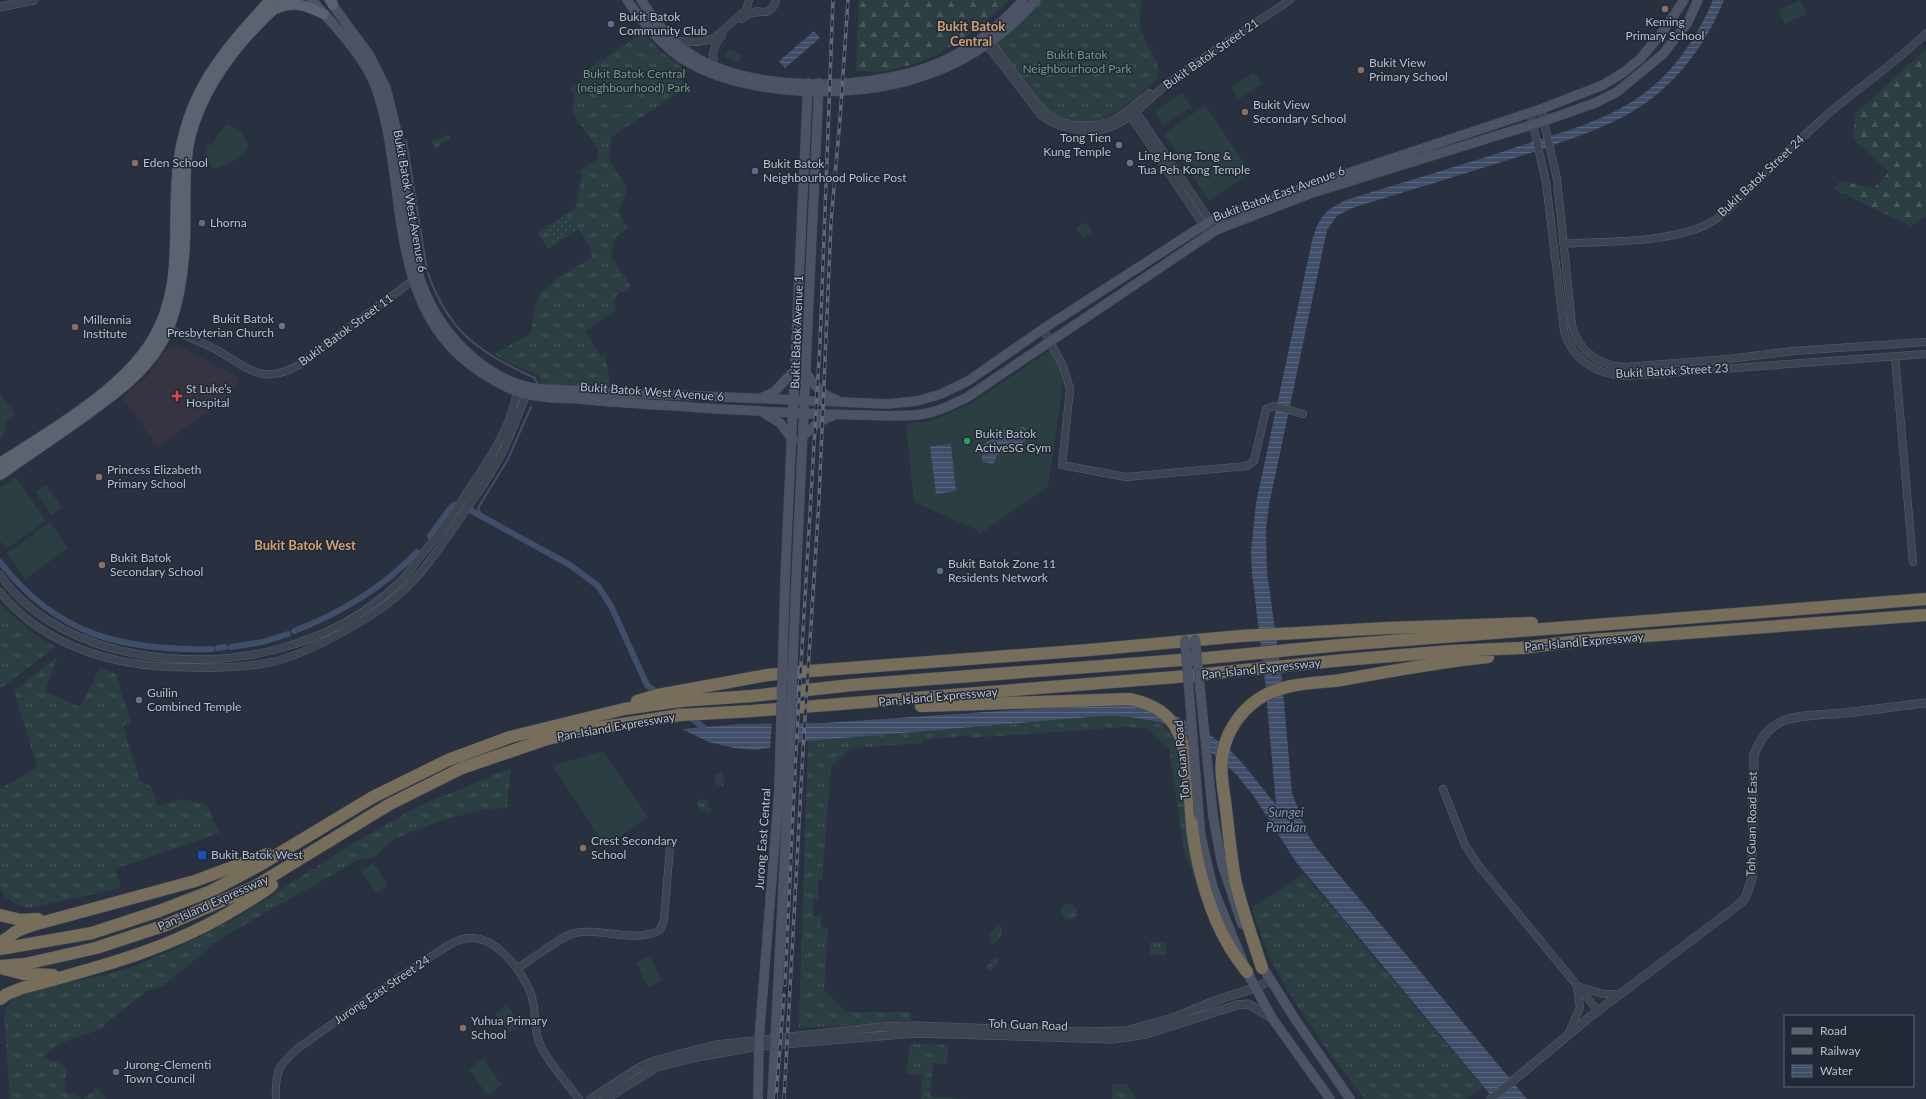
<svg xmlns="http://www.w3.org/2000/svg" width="1926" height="1099" font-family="Lato,sans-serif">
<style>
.medical{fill:#373442}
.grass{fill:url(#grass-tufts)}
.forest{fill:url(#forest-firs)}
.garden{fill:url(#garden-dots)}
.pitch{fill:#2b3e42}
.water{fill:url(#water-rules)}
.pier{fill:#293141}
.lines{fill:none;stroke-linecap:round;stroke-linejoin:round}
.stream{stroke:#404e69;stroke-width:2}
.canal{stroke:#404e69;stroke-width:6}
.minor-casing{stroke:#585f6b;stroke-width:8}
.tertiary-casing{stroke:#585f6b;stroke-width:9}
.secondary-casing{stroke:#464d5a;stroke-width:10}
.primary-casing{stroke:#464d5a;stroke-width:11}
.motorway-casing{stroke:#444c58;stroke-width:13}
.minor{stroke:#3d4451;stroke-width:7}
.tertiary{stroke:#3d4451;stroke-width:8}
.secondary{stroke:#4b5364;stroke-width:9}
.primary{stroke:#5b6371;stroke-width:10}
.motorway{stroke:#766d5a;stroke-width:12}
.rail-casing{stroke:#5f6877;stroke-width:3.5}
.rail{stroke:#212936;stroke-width:2;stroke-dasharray:6;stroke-linecap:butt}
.secondary-bridge-casing{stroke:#464d5a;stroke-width:10;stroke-linecap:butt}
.secondary-bridge{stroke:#4b5364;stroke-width:9}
.education-dot{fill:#8d6e63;stroke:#212936;stroke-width:1.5}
.service-dot{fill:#5c6f8a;stroke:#212936;stroke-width:1.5}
.worship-dot{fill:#6b7280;stroke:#212936;stroke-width:1.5}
.health-dot{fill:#e0444e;stroke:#212936;stroke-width:1.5}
.leisure-dot{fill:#2e9e5b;stroke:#212936;stroke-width:1.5}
.transit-dot{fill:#1a4fb4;stroke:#212936;stroke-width:1.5}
.labels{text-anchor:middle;stroke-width:3;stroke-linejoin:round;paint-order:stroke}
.poi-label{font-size:12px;fill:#babfcb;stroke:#212936;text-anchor:start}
.street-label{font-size:12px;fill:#babfcb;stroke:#212936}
.park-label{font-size:12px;fill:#729a7e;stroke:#212936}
.neighbourhood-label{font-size:13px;font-weight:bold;fill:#d09f70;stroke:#212936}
.water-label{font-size:13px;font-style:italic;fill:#8394b0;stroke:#212936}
</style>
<defs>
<pattern id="grass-tufts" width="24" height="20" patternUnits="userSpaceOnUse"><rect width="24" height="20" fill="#2b3e42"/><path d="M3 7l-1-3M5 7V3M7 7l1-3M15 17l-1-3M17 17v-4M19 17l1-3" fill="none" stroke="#48585c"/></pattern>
<pattern id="forest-firs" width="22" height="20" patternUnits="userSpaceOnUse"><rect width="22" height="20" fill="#2b3e42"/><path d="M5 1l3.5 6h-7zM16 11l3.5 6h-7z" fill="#48585c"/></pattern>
<pattern id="garden-dots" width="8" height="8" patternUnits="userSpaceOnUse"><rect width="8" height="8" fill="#2b3e42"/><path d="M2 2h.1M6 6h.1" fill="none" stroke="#48585c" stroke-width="1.8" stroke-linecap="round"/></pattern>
<pattern id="water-rules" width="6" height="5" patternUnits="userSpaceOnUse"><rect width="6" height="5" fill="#404e69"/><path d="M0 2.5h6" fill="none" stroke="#5a667d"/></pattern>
</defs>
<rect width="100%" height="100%" fill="#293141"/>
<path class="medical" d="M 173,345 L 178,345 L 239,378 L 231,395 L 158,447 L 122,397 L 148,376 L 164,350 Z"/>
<path class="grass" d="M 1040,0 L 1142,0 C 1141,10 1138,21 1141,31 C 1146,48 1163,61 1157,79 C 1137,96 1114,119 1087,123 C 1076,124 1061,119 1050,117 L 995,45 L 1029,14 Z
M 644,32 L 659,50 L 687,71 L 680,92 L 612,136 L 608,158 L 627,188 C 623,210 611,204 628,228 L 616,236 L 611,257 L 630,285 L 629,291 L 620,292 C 613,297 612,303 616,310 L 585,331 L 601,356 L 604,354 L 608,369 L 610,389 L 539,384 L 540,379 L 538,375 L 514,365 L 494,354 L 531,333 C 533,321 534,304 541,294 C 551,280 577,267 592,257 L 590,248 L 578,229 L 548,249 L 538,233 L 575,208 L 582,176 L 579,171 L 599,158 L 598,149 L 572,112 L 575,94 L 570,88 L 584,79 L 581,74 Z
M 448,135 L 450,138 L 436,148 L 431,141 Z
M 0,604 L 30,631 L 55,647 L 0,689 Z
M 58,656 L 45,691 L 80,707 L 100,668 L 116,674 L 131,723 L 123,726 L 140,780 L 151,787 L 158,806 L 182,799 L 207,805 L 219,833 L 115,869 L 121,888 L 30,908 L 15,904 L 3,895 L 0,886 L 0,789 L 37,767 L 14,691 Z
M 1102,716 L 1123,716 L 1161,722 L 1170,733 L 1176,745 L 1196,865 L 1204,900 L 1185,855 L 1169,748 L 1146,728 L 1124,727 L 969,738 L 969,735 L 923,740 L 923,743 L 851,748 L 831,767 L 822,880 L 818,880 L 818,899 L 813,899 L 813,916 L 821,916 L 821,927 L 828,928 L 824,990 L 846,1012 L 911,1012 L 911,1021 L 799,1028 L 808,741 Z
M 511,768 L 507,808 L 485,809 L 443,820 L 394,839 L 373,857 L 358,860 L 223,937 L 163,986 L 150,989 L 109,1020 L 101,1029 L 58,1044 L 42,1057 L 62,1064 L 68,1071 L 64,1081 L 66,1094 L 73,1094 L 83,1099 L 10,1099 L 4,1012 L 13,998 L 31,990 L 104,975 L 138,965 L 168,952 L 236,918 L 352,844 L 417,807 Z
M 721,772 L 726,780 L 723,781 L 724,786 L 716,785 L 715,776 Z
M 701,799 L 709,801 L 707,806 L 712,810 L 708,812 L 706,810 L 702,812 L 696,803 Z
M 1304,874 L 1483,1087 L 1467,1099 L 1365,1099 C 1334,1060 1302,1016 1278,973 C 1266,953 1260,930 1252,908 Z
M1061 912a8 8 0 1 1 16 0a8 8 0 1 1-16 0Z
M 998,926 L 1002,927 L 1002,933 L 996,943 L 992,944 L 990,934 Z
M 1150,942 L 1166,942 L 1166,955 L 1150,955 Z
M 994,957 L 999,959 C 997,965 996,969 989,970 L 986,968 Z
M 910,1044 L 948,1045 L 947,1064 L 933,1063 L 930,1096 L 963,1099 L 921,1099 L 922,1075 L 906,1074 Z
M 1113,1084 L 1126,1084 L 1136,1099 L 1112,1099 Z
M 98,1088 L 106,1099 L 83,1099 Z"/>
<path class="forest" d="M 859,0 L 1009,0 C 976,33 932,65 883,71 C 875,72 865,71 856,71 Z
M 1926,49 L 1926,216 L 1911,226 L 1834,189 L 1840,181 L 1874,188 L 1889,172 L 1853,139 L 1855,114 Z"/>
<path class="garden" d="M 567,215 L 577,229 L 555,244 L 545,229 Z"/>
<path class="pitch" d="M 1800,0 L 1807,14 L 1785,24 L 1778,10 Z
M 728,49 L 742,55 L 739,63 L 725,57 Z
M 642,56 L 652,71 L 641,78 L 631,63 Z
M 1254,72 L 1262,84 L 1239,99 L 1231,87 Z
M 654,75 L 657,79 L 647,86 L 644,81 Z
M 610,82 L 632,99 L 619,115 L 610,108 L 613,104 L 611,102 L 607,106 L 598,99 Z
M 1182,93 L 1192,107 L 1163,125 L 1154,111 Z
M 1205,105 L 1251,173 L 1209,201 L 1164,134 Z
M 228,124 L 239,130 L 248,144 C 245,160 227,164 215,168 L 205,160 L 208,145 L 213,145 L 217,135 Z
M 1086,222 L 1093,232 L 1083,238 L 1076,228 Z
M 1051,349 L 1061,368 L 1063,383 L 1048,487 L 979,534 L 975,529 L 914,502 L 906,424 L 933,420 L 970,404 Z
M 0,393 L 15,414 L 7,420 L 4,434 L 0,441 Z
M 16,477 L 46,521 L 6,549 L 0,541 L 0,488 Z
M 46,485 L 62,508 L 52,515 L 36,492 Z
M 50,522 L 68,548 L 25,579 L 7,553 Z
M 603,751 L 648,817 L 605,846 L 553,766 Z
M 373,863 L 388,886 L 376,893 L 361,871 Z
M 650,956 L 662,981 L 648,987 L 636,963 Z
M 507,1005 L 521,1025 L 509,1033 L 495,1014 Z
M 483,1059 L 502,1085 L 488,1096 L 469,1069 Z"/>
<path class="water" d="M 1713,0 L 1724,0 C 1710,35 1689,66 1661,91 C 1626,122 1579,136 1536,151 C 1475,171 1413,189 1352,208 L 1337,216 L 1327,230 L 1269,505 L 1266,529 L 1267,572 L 1282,680 L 1292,793 L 1308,835 L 1315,846 L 1527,1099 L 1494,1099 L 1296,862 L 1253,795 L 1235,773 L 1201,744 L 1161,722 L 1123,716 L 1102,716 L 808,741 L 756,750 L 734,748 L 709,742 L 682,729 L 740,724 L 823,723 L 1118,703 L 1167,712 L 1201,728 L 1231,751 L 1244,765 L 1276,805 L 1265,681 L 1252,574 L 1251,552 L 1256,503 L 1312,241 C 1319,217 1325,209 1349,199 C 1410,180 1471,163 1532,142 C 1566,131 1602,121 1633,101 C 1670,78 1696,40 1713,0 Z
M 814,31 L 820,38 L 785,68 L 779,61 Z
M 1022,427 L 1026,428 L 1026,440 L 1010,451 L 1006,450 L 996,456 L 995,462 L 991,464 L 982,461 L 981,447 L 1005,428 L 1015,431 Z
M 951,444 L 956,491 L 936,494 L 930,446 Z"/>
<path class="pier" d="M 1188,719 L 1202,726 L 1209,752 L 1189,740 Z
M 772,721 L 796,721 L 795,745 L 770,750 Z"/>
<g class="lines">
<path class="stream" d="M 406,140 L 427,270 C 447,331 479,353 535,378 L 537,383
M 481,515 L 478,508 L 507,461 L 531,407"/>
<path class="canal" d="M 472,511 L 570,565 L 598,586 L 611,606 L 647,685 L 660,695
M 430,536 L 452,506 L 457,504
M 0,562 C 57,635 122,651 212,649
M 294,631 C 339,614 384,587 417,552
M 231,647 L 263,642 L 288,634
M 218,648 L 225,647
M 671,703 L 703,727"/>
<defs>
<path id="minor" d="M 757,11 C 767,14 773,10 776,0
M 742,19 L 751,13 L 761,12
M 989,38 C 1002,57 1035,106 1052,117 C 1069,128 1097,128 1115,119 C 1128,112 1138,102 1149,93
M 673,41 L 698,42 L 713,39 L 746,10 L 749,0
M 984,41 L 1041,115 C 1057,127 1081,134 1101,130 C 1129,124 1148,98 1170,82 C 1209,53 1250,27 1290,0
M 714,66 C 712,54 713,45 722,36
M 1134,109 L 1213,225
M 1541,109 L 1557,179 L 1572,326 C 1579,352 1600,366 1626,367 L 1728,359 L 1793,351 L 1926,342
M 1128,112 L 1209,233
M 1530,112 L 1546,182 L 1564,331 C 1572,360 1597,375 1626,376 L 1926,354
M 1563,244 C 1604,241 1657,243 1696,229 C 1720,221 1737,201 1755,183 C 1776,163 1797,142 1819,122 C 1853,91 1893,66 1926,33
M 164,327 C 181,334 199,341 215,349 C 230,357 246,371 264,374 C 276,376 288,371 299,365 L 416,278
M 1043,329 L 1063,366 L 1070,389 L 1062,465 L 1126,477 L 1247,466 L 1254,461 L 1266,409 L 1274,406 L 1303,414
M 1895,356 L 1913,562
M 0,575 C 31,620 86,645 137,654 C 230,671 330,648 399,583 C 406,577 411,569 416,562 C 432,543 447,523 461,502 C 478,475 497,450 509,420 C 513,410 515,398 519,388
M 0,592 C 41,643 106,664 170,667 C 204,668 238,669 272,662 C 291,658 310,649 326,641 C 359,624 391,605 416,578 C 432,560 445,540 459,520 C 473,500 488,480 500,457 C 511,436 518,413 528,391
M 1443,789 L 1465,845 L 1479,866 L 1598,1011
M 517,969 C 531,960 559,937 575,933 C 602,927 634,944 660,930 L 664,920 L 670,847
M 1580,987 L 1603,994 L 1621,994
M 1568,1035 L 1580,1007 L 1577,986
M 276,1099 C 275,1074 277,1066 297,1049 C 339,1019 381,989 424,961 C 438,953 453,939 469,938 C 496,936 520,969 530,991 C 536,1006 534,1024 538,1039 C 542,1055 568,1084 579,1099"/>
<path id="tertiary" d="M 0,7 L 34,0
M 591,1099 L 637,1069 L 654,1061 L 716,1045 L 881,1027 L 916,1026 L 1078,1032 L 1126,1031 L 1173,1018 L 1220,999 L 1255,988 L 1269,981
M 605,1099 L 657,1067 L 697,1057 L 759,1046 L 915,1033 L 1113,1039 L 1146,1034 L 1237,1005 L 1248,1004 L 1272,1018
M 1491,1099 L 1591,1016 L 1742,902 L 1746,896 L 1752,878 L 1754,755 C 1759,741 1768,727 1783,721 C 1802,714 1824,715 1844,713 C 1871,710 1899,706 1926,703"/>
<path id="secondary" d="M 312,0 C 334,26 362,53 375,85 C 410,180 382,307 479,371 C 491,379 504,387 519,392 C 537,398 560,398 579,399 C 620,403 661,405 703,408 C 755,411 807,414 859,415 C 882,415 906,418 928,413 C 941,411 954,403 966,398 L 1216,230 L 1309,194 L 1544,121 L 1595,103 L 1617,92 L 1663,54 L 1688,22 L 1698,0
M 329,0 L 370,56 L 386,88 L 398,137 L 419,276 C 436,329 482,381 540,389 L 887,404 L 917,401 L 941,394 L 968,381 L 1043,329 L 1210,221 L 1264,201 L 1541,109 L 1603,85 L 1624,72 L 1641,58 L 1664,30 L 1684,0
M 627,0 C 641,20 658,41 678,56 C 710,78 749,86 787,90 C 883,98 971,75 1036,0
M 641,0 C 654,19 668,39 687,52 C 746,94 871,91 936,64 C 969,51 1000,26 1023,0
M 807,374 C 815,386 822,395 837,400
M 761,398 L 774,392 L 795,370
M 764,413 L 780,423 L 793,440
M 804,435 L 819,422 L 832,416
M 785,580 L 808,83
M 796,582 L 819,83
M 1199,816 L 1201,837 L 1213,888 L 1247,972 L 1272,1018 L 1330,1099
M 1213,816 L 1222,864 L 1242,924
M 1260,963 L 1295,1019 L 1350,1099
M 758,1099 L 759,1040 L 779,790
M 772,1099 L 788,792"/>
<path id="primary" d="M 331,0 L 333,5
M 278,8 C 294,0 309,7 324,14
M 0,463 C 49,431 122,390 152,340 C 185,287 171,225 178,166 C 186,93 223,51 270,0
M 0,475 C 30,454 60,434 89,413 C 115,394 142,375 159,347 C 178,318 184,271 185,237 C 186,205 183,165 191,134 C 206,80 243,36 284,0"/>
<path id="motorway" d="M 637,701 L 658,695 L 767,675 L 810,671 L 1089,650 L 1241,636 L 1387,628 L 1532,623
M 921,706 L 1130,699 C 1149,703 1168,712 1177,730 C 1191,757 1189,804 1193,835 C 1198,870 1210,914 1228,944 C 1233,954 1241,963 1247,972
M 0,915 L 21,920 L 38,919
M 0,943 L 17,931 L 33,925 L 195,881 L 267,854
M 0,949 L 92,933 L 159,911 L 211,891 L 260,865 L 373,797 L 448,760 L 510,737 L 624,709 L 679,701 L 752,696 L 852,685 L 1207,658 L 1341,645 L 1926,599
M 0,966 L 25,964 L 96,948 L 166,925 L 254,887 L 390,804 L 462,768 L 544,740 L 584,730 L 680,715 L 752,711 L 1176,677 L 1344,660 L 1450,651 L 1521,648 L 1579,641 L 1926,615
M 1262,968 C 1253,940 1243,912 1236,884 C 1231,859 1229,834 1226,809 C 1224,791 1219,770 1223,752 C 1227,731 1240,712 1257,700 C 1283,682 1312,684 1341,680 C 1390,671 1439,662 1488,657
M 4,969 L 24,974 L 53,975
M 0,999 L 7,994 L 22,988 C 97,968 171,949 237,908 C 248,901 262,894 272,885"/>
</defs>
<use href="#minor" class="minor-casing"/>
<use href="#tertiary" class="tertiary-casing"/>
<use href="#secondary" class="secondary-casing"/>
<use href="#primary" class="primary-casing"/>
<use href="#motorway" class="motorway-casing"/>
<use href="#minor" class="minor"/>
<use href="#tertiary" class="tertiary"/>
<use href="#secondary" class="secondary"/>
<use href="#primary" class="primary"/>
<use href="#motorway" class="motorway"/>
<defs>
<path id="rail" d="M 785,985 L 796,750 L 820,343 L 833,0
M 776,1099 L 784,995
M 784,1099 L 803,750 L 819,499 L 831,222 L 840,119 L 848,0"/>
</defs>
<use href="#rail" class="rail-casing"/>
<use href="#rail" class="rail"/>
<defs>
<path id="secondary-bridge" d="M 1195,639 L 1213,816
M 1185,640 L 1199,816
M 779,790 L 785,580
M 788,792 L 796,582"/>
</defs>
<use href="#secondary-bridge" class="secondary-bridge-casing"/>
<use href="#secondary-bridge" class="secondary-bridge"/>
</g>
<g class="education-dot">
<circle cx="1665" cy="9" r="4"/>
<circle cx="1361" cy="70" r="4"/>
<circle cx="1245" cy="112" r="4"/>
<circle cx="135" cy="163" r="4"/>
<circle cx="75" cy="327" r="4"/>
<circle cx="99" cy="477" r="4"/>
<circle cx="102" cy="565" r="4"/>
<circle cx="583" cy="848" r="4"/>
<circle cx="463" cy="1028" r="4"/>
</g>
<g class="service-dot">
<circle cx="611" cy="24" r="4"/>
<circle cx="755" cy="171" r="4"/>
<circle cx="202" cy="223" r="4"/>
<circle cx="940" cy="571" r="4"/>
<circle cx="116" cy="1072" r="4"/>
</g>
<g class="worship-dot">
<circle cx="1119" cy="145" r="4"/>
<circle cx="1130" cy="163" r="4"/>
<circle cx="282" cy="326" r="4"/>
<circle cx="139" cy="700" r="4"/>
</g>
<path class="health-dot" d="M175 390h4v4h4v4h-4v4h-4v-4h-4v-4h4z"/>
<circle class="leisure-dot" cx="967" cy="441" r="4"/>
<rect class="transit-dot" x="197" y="850" width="10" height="10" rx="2"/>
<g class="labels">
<g class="poi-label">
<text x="619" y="21">Bukit Batok<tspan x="619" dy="14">Community Club</tspan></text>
<text x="1665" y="26" text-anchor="middle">Keming<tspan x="1665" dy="14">Primary School</tspan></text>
<text x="1369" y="67">Bukit View<tspan x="1369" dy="14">Primary School</tspan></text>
<text x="1253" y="109">Bukit View<tspan x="1253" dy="14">Secondary School</tspan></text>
<text x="1111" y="142" text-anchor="end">Tong Tien<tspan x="1111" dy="14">Kung Temple</tspan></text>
<text x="1138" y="160">Ling Hong Tong &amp;<tspan x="1138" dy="14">Tua Peh Kong Temple</tspan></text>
<text x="143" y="167">Eden School</text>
<text x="763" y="168">Bukit Batok<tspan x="763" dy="14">Neighbourhood Police Post</tspan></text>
<text x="210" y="227">Lhorna</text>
<text x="274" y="323" text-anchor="end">Bukit Batok<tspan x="274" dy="14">Presbyterian Church</tspan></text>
<text x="83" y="324">Millennia<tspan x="83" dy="14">Institute</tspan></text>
<text x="186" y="393">St Luke’s<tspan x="186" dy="14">Hospital</tspan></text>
<text x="975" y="438">Bukit Batok<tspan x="975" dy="14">ActiveSG Gym</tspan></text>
<text x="107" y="474">Princess Elizabeth<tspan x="107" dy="14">Primary School</tspan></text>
<text x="110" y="562">Bukit Batok<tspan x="110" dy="14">Secondary School</tspan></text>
<text x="948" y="568">Bukit Batok Zone 11<tspan x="948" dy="14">Residents Network</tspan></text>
<text x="147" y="697">Guilin<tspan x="147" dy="14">Combined Temple</tspan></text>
<text x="591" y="845">Crest Secondary<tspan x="591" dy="14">School</tspan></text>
<text x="211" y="859">Bukit Batok West</text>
<text x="471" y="1025">Yuhua Primary<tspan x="471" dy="14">School</tspan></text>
<text x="124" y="1069">Jurong-Clementi<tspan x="124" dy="14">Town Council</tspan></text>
</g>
<g class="street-label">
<text transform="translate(1211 54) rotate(-35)" y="4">Bukit Batok Street 21</text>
<text transform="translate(1761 176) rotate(-43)" y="4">Bukit Batok Street 24</text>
<text transform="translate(1279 194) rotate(-20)" y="4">Bukit Batok East Avenue 6</text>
<text transform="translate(410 201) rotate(80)" y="4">Bukit Batok West Avenue 6</text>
<text transform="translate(346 330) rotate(-36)" y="4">Bukit Batok Street 11</text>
<text transform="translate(797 332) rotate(-88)" y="4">Bukit Batok Avenue 1</text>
<text transform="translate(1672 371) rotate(-3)" y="4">Bukit Batok Street 23</text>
<text transform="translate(652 392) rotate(4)" y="4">Bukit Batok West Avenue 6</text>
<text transform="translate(1584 642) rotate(-5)" y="4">Pan-Island Expressway</text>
<text transform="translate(1261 669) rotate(-6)" y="4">Pan-Island Expressway</text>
<text transform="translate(938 697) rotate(-5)" y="4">Pan-Island Expressway</text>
<text transform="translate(616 727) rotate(-10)" y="4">Pan-Island Expressway</text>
<text transform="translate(1182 760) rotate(-95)" y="4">Toh Guan Road</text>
<text transform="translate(1752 824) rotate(-89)" y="4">Toh Guan Road East</text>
<text transform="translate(763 839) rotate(-86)" y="4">Jurong East Central</text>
<text transform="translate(213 903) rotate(-24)" y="4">Pan-Island Expressway</text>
<text transform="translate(382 990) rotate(-34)" y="4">Jurong East Street 24</text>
<text transform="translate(1028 1025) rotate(2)" y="4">Toh Guan Road</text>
</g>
<g class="park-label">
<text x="1077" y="59">Bukit Batok<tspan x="1077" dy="14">Neighbourhood Park</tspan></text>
<text x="634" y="78">Bukit Batok Central<tspan x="634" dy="14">(neighbourhood) Park</tspan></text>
</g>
<g class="neighbourhood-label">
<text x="971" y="31">Bukit Batok<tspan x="971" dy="15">Central</tspan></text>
<text x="305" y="550">Bukit Batok West</text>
</g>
<g class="water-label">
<text x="1286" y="817">Sungei<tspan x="1286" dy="15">Pandan</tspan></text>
</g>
</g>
<rect x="1784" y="1015" width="130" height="72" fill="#212936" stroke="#5e6572"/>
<rect x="1792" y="1028" width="20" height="6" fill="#5b6371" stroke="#5e6572"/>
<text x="1820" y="1035" font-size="12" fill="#babfcb">Road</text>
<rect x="1792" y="1048" width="20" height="6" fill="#5f6877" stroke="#5e6572"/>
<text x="1820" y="1055" font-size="12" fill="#babfcb">Railway</text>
<rect x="1792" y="1065" width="20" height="12" fill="url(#water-rules)" stroke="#5e6572"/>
<text x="1820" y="1075" font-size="12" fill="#babfcb">Water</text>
</svg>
